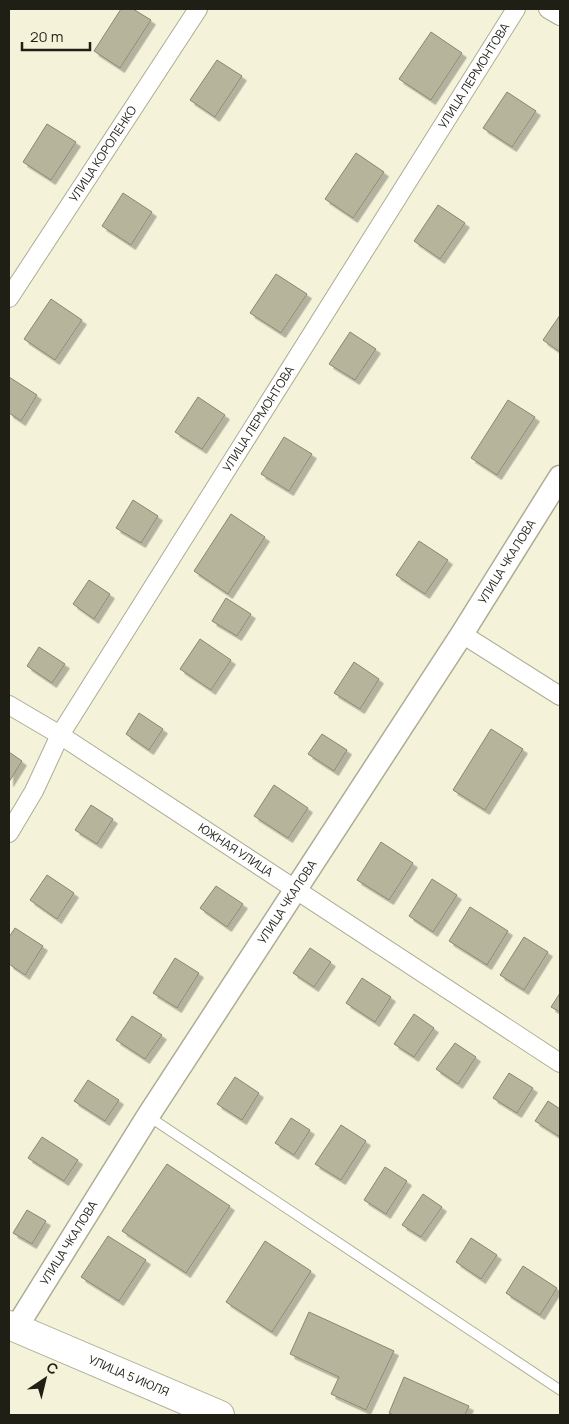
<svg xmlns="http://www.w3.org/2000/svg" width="569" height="1424" font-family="Manrope,sans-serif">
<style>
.building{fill:#b6b59c;stroke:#898770;filter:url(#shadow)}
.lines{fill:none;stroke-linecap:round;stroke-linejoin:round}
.service-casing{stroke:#adac94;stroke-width:11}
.minor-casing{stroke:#adac94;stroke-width:20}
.tertiary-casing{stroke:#adac94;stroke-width:25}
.trunk-casing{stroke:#adac94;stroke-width:30}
.service{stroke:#fff;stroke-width:9}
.minor{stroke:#fff;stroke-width:18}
.tertiary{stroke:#fff;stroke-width:22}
.trunk{stroke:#fff;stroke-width:28}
.labels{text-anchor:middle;stroke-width:4;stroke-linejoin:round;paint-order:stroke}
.street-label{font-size:12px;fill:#201f16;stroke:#f4f3d9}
</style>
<defs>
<filter id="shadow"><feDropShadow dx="4.5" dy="4.5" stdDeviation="0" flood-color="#0004"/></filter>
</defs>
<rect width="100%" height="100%" fill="#f4f3d9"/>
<path class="building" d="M 121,9 L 133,9 L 151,20 L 120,68 L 94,51 Z
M 431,32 L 462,53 L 431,100 L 399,79 Z
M 217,60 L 242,76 L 215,117 L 190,100 Z
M 507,92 L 536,111 L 512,147 L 483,128 Z
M 47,124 L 76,142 L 51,180 L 23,162 Z
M 356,153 L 384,172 L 353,218 L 325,199 Z
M 123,193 L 152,212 L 131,245 L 102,226 Z
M 438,205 L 465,223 L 440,259 L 414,241 Z
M 276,274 L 307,294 L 281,333 L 250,313 Z
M 51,299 L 82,320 L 55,360 L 24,339 Z
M 560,315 L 560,352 L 543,340 Z
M 350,332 L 376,349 L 355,380 L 329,364 Z
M 9,377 L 37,395 L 21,421 L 9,413 Z
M 198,397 L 225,415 L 202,449 L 175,432 Z
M 508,400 L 535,417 L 497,475 L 471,458 Z
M 284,437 L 312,454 L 289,491 L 261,474 Z
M 133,500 L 158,516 L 141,543 L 116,528 Z
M 231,514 L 265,537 L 228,594 L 194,571 Z
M 419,541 L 448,560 L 425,594 L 396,575 Z
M 89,580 L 110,594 L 94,619 L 73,604 Z
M 226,598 L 251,614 L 237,636 L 212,621 Z
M 200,639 L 231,660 L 211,690 L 180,669 Z
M 39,647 L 65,664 L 52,683 L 27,666 Z
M 354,662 L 379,679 L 360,709 L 334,693 Z
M 139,713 L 163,729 L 149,750 L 126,734 Z
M 491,729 L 523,749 L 485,810 L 453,790 Z
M 322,734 L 347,750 L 334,771 L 308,754 Z
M 9,752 L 22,761 L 9,782 Z
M 274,785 L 308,808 L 288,838 L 254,816 Z
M 91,805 L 113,819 L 97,844 L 75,830 Z
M 381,842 L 413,863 L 389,900 L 357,880 Z
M 47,875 L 74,893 L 57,919 L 30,900 Z
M 432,879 L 457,895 L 433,932 L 409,916 Z
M 216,886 L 243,904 L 227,927 L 200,908 Z
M 470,907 L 508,931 L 487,965 L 449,941 Z
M 15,928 L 43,946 L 25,975 L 9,964 L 9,937 Z
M 524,937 L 548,952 L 524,990 L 500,975 Z
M 310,948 L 331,962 L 314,987 L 293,973 Z
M 175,958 L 199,973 L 177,1008 L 153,993 Z
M 362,978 L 391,997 L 375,1022 L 346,1003 Z
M 560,993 L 560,1012 L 551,1007 Z
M 414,1014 L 434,1028 L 414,1057 L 394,1044 Z
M 132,1016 L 162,1035 L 145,1059 L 116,1040 Z
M 455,1043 L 476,1057 L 458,1084 L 436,1069 Z
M 509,1073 L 533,1088 L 517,1113 L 493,1098 Z
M 235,1077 L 259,1093 L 242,1120 L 217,1104 Z
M 88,1080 L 119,1100 L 105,1121 L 74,1101 Z
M 548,1101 L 560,1109 L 560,1137 L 535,1121 Z
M 291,1118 L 310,1130 L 294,1155 L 275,1143 Z
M 341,1125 L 366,1141 L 341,1180 L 315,1164 Z
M 42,1137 L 78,1160 L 64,1181 L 28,1158 Z
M 167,1164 L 230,1206 L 186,1273 L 122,1231 Z
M 385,1167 L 407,1181 L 386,1214 L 364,1200 Z
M 423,1194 L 442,1207 L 421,1237 L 402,1225 Z
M 27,1210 L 46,1221 L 32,1244 L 13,1233 Z
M 108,1236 L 146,1260 L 119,1301 L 81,1277 Z
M 471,1238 L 497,1255 L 481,1279 L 456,1262 Z
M 265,1241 L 311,1271 L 272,1332 L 226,1302 Z
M 523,1266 L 557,1288 L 540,1315 L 506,1293 Z
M 309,1312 L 394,1351 L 366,1410 L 331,1394 L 339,1377 L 290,1354 Z
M 404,1377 L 469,1406 L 465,1415 L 394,1415 L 389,1413 Z"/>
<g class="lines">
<defs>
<path id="service" d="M 148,1116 L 560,1390"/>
<g id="minor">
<path d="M 548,9 L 560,16"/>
<path id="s1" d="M 9,298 L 198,9"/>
<path d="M 462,634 L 560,696"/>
<path id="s2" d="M 9,705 L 60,735 L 560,1063"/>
<path id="s3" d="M 9,833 L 34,791 L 60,735 L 516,9"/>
</g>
<g id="tertiary">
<path id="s4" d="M 16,1328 L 148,1116 L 462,634 L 560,477"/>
</g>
<g id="trunk">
<path id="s5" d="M 9,1325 L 220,1415"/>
</g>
</defs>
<use href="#service" class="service-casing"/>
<use href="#minor" class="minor-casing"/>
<use href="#tertiary" class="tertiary-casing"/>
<use href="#trunk" class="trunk-casing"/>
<use href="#service" class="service"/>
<use href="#minor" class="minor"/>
<use href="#tertiary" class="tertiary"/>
<use href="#trunk" class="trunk"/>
</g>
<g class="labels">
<g class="street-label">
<text dy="4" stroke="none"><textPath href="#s3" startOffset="889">УЛИЦА ЛЕРМОНТОВА</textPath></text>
<text dy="4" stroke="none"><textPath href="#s1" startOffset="172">УЛИЦА КОРОЛЕНКО</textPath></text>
<text dy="4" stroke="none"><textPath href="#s3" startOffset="484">УЛИЦА ЛЕРМОНТОВА</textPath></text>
<text dy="4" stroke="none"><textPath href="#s4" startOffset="910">УЛИЦА ЧКАЛОВА</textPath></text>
<text dy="4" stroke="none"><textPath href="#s2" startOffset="269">ЮЖНАЯ УЛИЦА</textPath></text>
<text dy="4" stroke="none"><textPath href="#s4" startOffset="505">УЛИЦА ЧКАЛОВА</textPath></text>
<text dy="4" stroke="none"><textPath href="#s4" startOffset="100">УЛИЦА ЧКАЛОВА</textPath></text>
<text dy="4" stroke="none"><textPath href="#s5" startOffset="130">УЛИЦА 5 ИЮЛЯ</textPath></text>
</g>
</g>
<rect width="569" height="1424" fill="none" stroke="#201f16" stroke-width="20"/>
<g transform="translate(45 1379) rotate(35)" stroke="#f4f3d9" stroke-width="4" paint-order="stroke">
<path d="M0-4L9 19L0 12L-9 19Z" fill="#201f16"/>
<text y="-8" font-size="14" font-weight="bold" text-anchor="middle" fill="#201f16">С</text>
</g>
<path d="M22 42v8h68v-8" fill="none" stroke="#201f16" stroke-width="2.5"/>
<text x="30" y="42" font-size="15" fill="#201f16" stroke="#f4f3d9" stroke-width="4" paint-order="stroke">20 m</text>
</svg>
